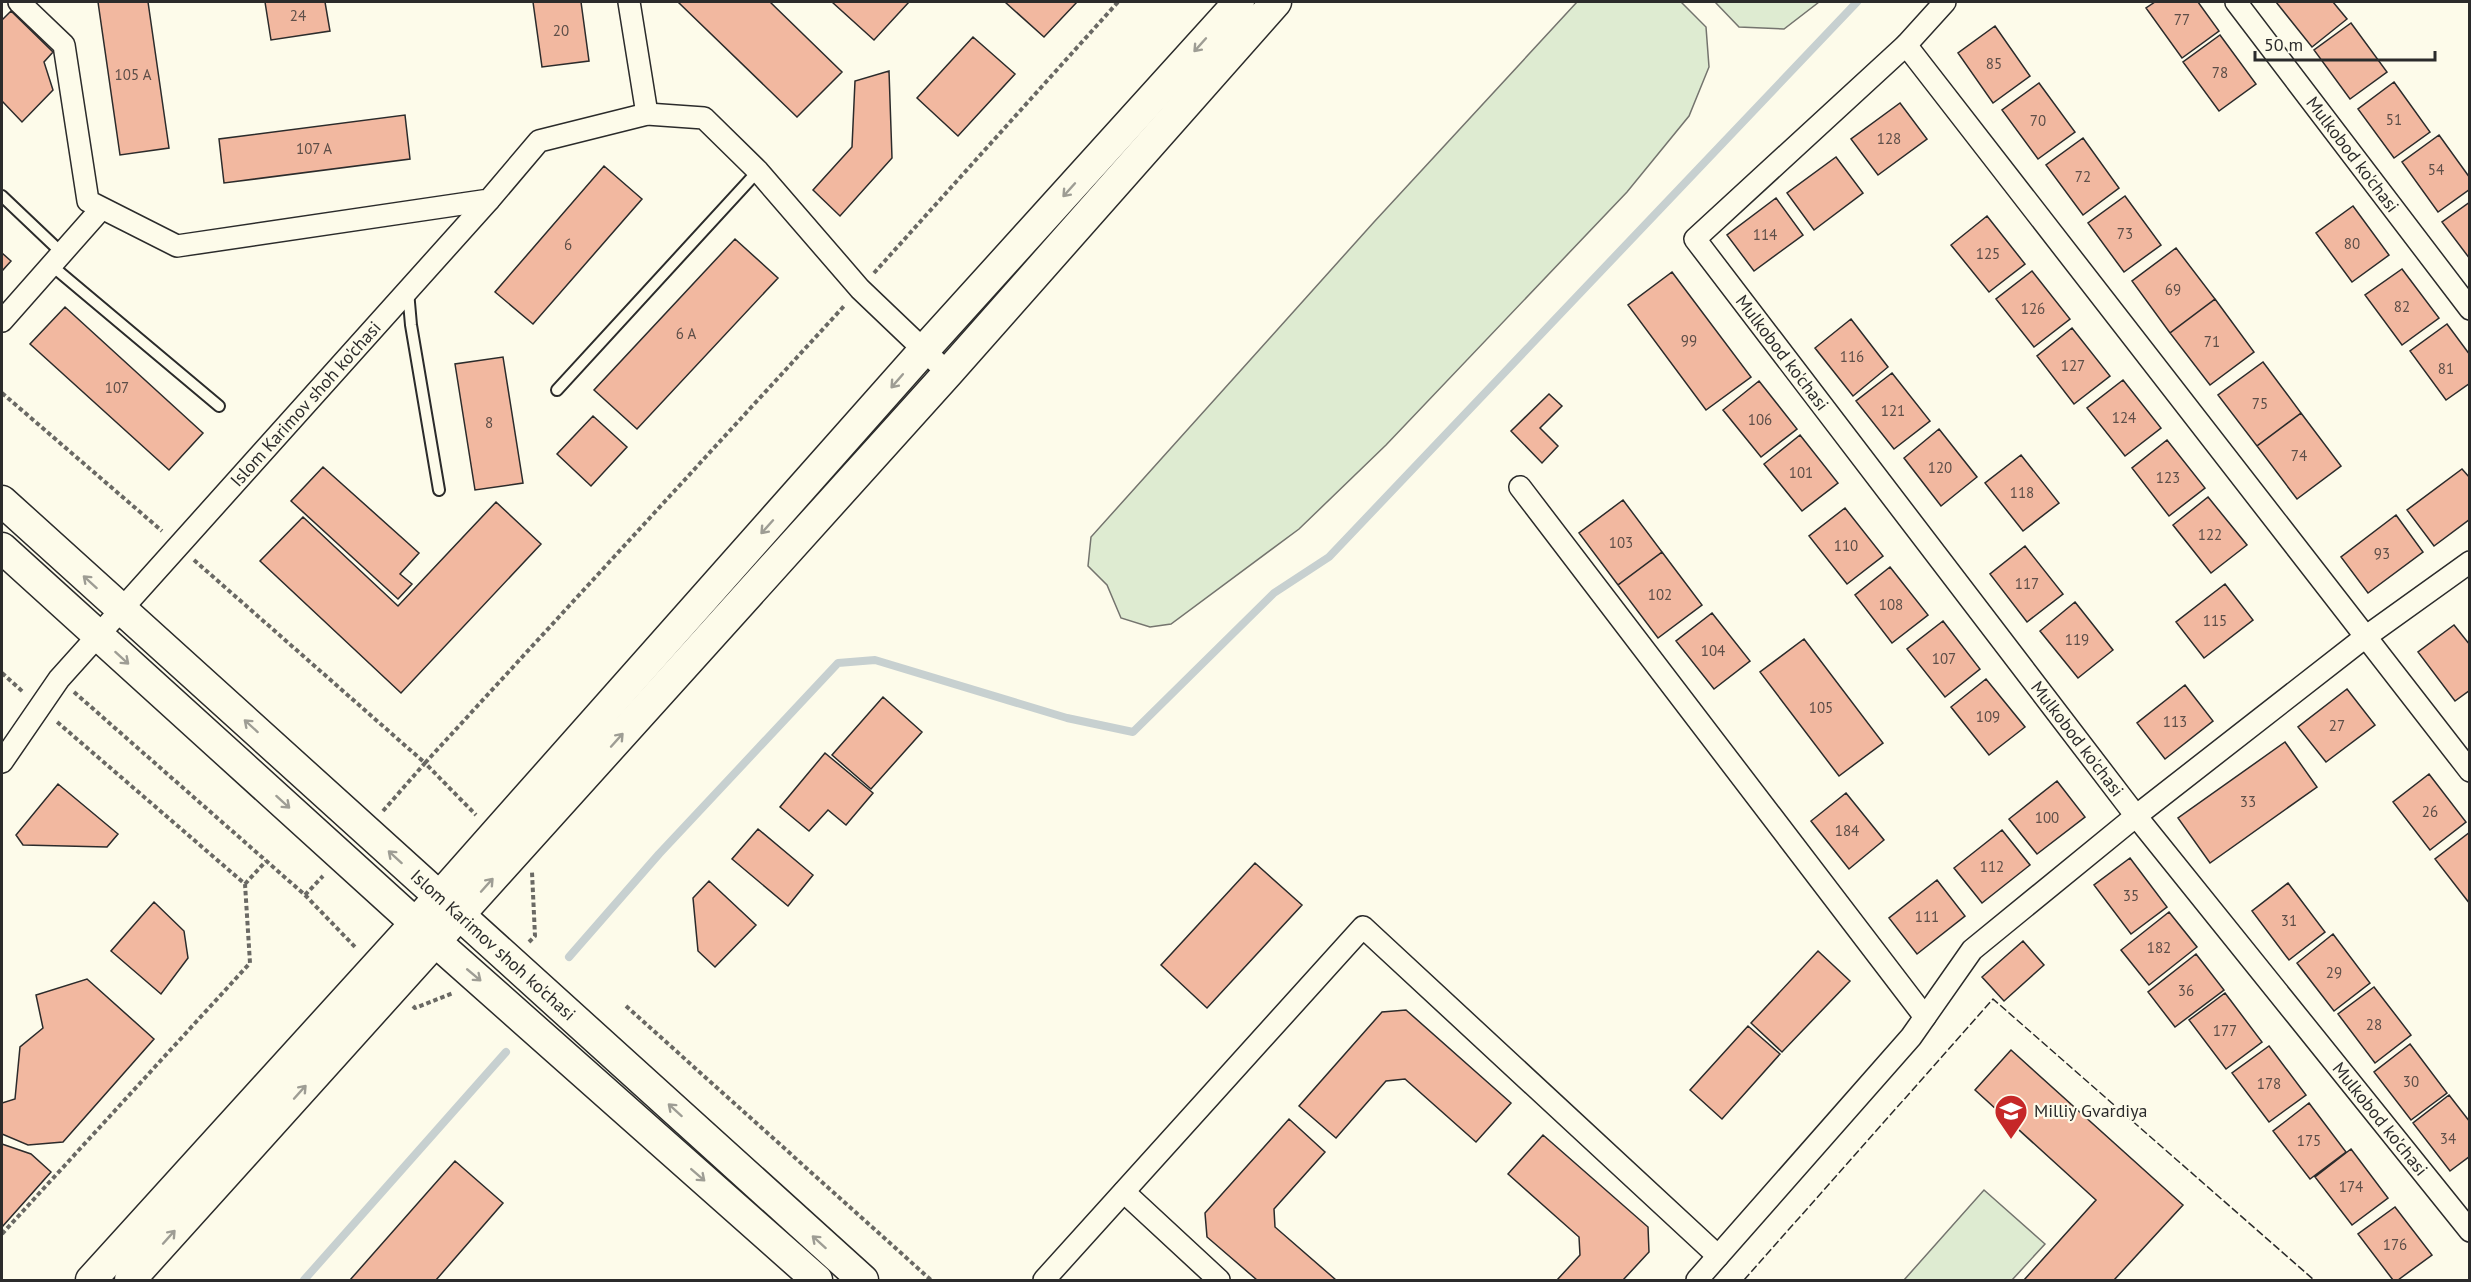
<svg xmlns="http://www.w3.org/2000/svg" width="2471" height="1282" font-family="'PT Sans',sans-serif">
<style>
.green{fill:#deebd1;stroke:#74746e;stroke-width:1.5}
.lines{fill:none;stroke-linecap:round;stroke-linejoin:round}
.stream{stroke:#c7d0d0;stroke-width:8}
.building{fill:#f2b8a0;stroke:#2b2b2b;stroke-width:1.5}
.service-casing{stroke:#2b2b2b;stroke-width:14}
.minor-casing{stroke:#2b2b2b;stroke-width:24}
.secondary-casing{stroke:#2b2b2b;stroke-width:33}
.path{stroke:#6a6964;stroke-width:4;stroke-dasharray:4.5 3;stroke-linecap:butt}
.service{stroke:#fdfbea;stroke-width:10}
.minor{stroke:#fdfbea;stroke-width:21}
.secondary{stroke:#fdfbea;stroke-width:30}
.fence{stroke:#2b2b2b;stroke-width:1.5;stroke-dasharray:8 3;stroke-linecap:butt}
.oneway{stroke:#9e9d94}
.labels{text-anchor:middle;stroke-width:4.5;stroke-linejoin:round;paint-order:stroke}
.number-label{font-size:15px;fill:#5d4e48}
.street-label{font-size:18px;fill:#2b2b2b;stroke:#fdfbea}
.poi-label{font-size:18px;fill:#2b2b2b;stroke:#fdfbea;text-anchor:start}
</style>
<rect width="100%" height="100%" fill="#fdfbea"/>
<path class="green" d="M 1577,2 L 1681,2 L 1706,27 L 1709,67 L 1689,116 L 1627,192 L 1386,445 L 1299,529 L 1171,624 L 1150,627 L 1121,618 L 1107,585 L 1088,566 L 1091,537 L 1374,222 Z
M 1715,2 L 1819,2 L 1784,29 L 1739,27 Z
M 1984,1190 L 2045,1244 L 2012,1280 L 1904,1280 Z"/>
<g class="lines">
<path class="stream" d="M 569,957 L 659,854 L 838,663 L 875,660 L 1067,718 L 1133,732 L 1274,593 L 1329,557 L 1857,2
M 304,1280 L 506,1052"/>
</g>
<path class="building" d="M 98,2 L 148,2 L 169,148 L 120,155 Z
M 265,2 L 325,2 L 330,31 L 271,40 Z
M 533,2 L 581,2 L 589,61 L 542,67 Z
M 678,2 L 770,2 L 842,72 L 797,117 Z
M 832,2 L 909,2 L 874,40 Z
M 1005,2 L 1077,2 L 1044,37 Z
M 2155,2 L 2198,2 L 2219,31 L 2182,58 L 2146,8 Z
M 2276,2 L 2333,2 L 2347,19 L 2312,47 Z
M 11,11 L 53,52 L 44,62 L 53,90 L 22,122 L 2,101 L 2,20 Z
M 2351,23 L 2387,72 L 2350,99 L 2314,50 Z
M 1995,26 L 2030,76 L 1993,103 L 1958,53 Z
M 2220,35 L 2256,84 L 2219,111 L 2183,62 Z
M 973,37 L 1015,74 L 958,136 L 917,98 Z
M 889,71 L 892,158 L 840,216 L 813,190 L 852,147 L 855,81 Z
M 2394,82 L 2430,132 L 2394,158 L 2358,109 Z
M 2039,83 L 2075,132 L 2038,159 L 2002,110 Z
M 1900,103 L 1927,139 L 1878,175 L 1851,139 Z
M 405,115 L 410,159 L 224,183 L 219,139 Z
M 2439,135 L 2470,178 L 2470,189 L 2438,212 L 2402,162 Z
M 2083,138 L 2119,188 L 2083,215 L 2046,165 Z
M 1836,157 L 1863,193 L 1814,230 L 1787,193 Z
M 604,166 L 642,199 L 533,324 L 495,292 Z
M 2125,196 L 2161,245 L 2124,272 L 2088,223 Z
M 1776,198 L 1803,235 L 1754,271 L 1727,235 Z
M 2470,202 L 2470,259 L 2442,222 Z
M 2353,206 L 2389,255 L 2352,282 L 2316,233 Z
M 1987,216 L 2025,264 L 1989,292 L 1951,245 Z
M 735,239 L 778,278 L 637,429 L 594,390 Z
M 2176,248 L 2215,299 L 2170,333 L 2132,281 Z
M 2,253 L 11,261 L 2,271 Z
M 2402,269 L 2439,318 L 2402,345 L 2365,295 Z
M 2032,271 L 2070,319 L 2034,347 L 1996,299 Z
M 1672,272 L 1751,377 L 1706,410 L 1628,305 Z
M 2215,299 L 2254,352 L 2210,385 L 2170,333 Z
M 65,307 L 203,433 L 169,470 L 30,344 Z
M 1851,319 L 1888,367 L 1853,396 L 1815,348 Z
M 2447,324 L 2470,355 L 2470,383 L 2446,400 L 2410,351 Z
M 2072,328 L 2110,376 L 2074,404 L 2037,356 Z
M 503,357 L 523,483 L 475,490 L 455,364 Z
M 2263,362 L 2301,413 L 2257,446 L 2218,395 Z
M 1892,373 L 1930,421 L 1894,449 L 1856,401 Z
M 2123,380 L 2161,428 L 2125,456 L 2087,408 Z
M 1759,381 L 1797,429 L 1761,457 L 1723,410 Z
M 1549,394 L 1562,406 L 1540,428 L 1558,446 L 1542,463 L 1511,431 Z
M 2301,413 L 2341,466 L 2297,499 L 2257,446 Z
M 593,416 L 627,447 L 591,486 L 557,454 Z
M 1939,429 L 1977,477 L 1941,506 L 1904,458 Z
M 1800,435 L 1838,483 L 1802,511 L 1764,464 Z
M 2167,440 L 2205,488 L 2169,516 L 2132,468 Z
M 2021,455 L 2059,503 L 2023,531 L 1985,483 Z
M 323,467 L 419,553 L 400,574 L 412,584 L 398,599 L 291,501 Z
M 2462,469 L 2470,478 L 2470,519 L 2434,546 L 2407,510 Z
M 2208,497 L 2247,545 L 2211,573 L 2173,525 Z
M 1623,500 L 1662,552 L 1618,585 L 1579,533 Z
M 496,502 L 541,544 L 401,693 L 260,561 L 303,517 L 398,606 Z
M 1845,508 L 1883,556 L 1847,584 L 1809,536 Z
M 2396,515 L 2423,552 L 2368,593 L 2341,557 Z
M 2025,546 L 2063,594 L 2027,622 L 1990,574 Z
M 1662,552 L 1702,605 L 1658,638 L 1618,585 Z
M 1890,567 L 1928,615 L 1892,643 L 1855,595 Z
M 2225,584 L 2253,620 L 2204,658 L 2176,622 Z
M 2075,602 L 2113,650 L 2078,678 L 2040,631 Z
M 1712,613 L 1750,661 L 1714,689 L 1676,641 Z
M 1943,621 L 1980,669 L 1945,697 L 1907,649 Z
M 2454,625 L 2470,645 L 2470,690 L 2455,701 L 2418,652 Z
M 1804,639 L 1883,743 L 1839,776 L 1760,672 Z
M 1986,679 L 2025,727 L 1989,755 L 1951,707 Z
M 2185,685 L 2213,721 L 2165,759 L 2137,723 Z
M 2347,689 L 2375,725 L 2326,762 L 2298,727 Z
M 883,697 L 922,732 L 871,789 L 832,755 Z
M 2285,742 L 2317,787 L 2210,863 L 2178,818 Z
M 825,753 L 873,793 L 846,825 L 828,810 L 809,831 L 780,807 Z
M 2429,774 L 2466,822 L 2430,850 L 2393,802 Z
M 2057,781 L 2085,817 L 2037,854 L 2009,819 Z
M 58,784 L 118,834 L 107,847 L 23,845 L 16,835 Z
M 1846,793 L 1884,840 L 1849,869 L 1811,821 Z
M 758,829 L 813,875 L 788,906 L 732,859 Z
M 2002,830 L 2030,865 L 1982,903 L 1954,868 Z
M 2470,832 L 2470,904 L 2435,859 Z
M 2130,858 L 2167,907 L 2131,934 L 2094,885 Z
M 1255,863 L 1302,905 L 1207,1008 L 1161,965 Z
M 1937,880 L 1965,916 L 1917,954 L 1889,918 Z
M 709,881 L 756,925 L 715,967 L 698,951 L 693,898 Z
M 2288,883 L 2325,932 L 2289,960 L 2252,911 Z
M 154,902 L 184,931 L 188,958 L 161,994 L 111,951 Z
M 2169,912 L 2197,947 L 2149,985 L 2121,950 Z
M 2333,934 L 2370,983 L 2334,1011 L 2297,963 Z
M 2023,941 L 2044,965 L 2004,1001 L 1982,977 Z
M 1818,951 L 1850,981 L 1782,1052 L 1751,1023 Z
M 2196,954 L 2224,990 L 2175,1027 L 2148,992 Z
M 87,979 L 154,1039 L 63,1142 L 28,1145 L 2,1134 L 2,1103 L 15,1099 L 20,1047 L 43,1028 L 36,995 Z
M 2374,987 L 2411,1035 L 2375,1063 L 2338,1014 Z
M 2225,993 L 2262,1042 L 2226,1069 L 2189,1020 Z
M 1406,1010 L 1511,1103 L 1476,1142 L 1405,1079 L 1386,1081 L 1336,1138 L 1299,1106 L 1382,1012 Z
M 1748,1026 L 1780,1054 L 1722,1119 L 1690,1090 Z
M 2410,1044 L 2447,1093 L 2411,1120 L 2374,1072 Z
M 2269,1046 L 2306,1095 L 2269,1122 L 2232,1073 Z
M 2011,1050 L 2183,1205 L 2114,1280 L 2024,1280 L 2096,1200 L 1975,1090 Z
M 2449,1095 L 2470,1122 L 2470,1156 L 2450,1171 L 2413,1123 Z
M 2309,1103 L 2346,1152 L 2310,1179 L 2273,1131 Z
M 1289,1119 L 1325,1152 L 1274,1209 L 1275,1227 L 1336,1280 L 1257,1280 L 1207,1237 L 1205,1213 Z
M 1543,1135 L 1648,1227 L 1649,1252 L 1623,1280 L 1557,1280 L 1580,1255 L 1579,1237 L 1508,1174 Z
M 2,1144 L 31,1154 L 51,1172 L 2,1227 Z
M 2351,1149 L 2388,1198 L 2352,1225 L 2315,1177 Z
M 455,1161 L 503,1203 L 436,1280 L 350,1280 Z
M 2395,1207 L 2432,1255 L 2398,1280 L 2393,1280 L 2358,1234 Z"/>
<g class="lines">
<defs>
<path id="service" d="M 2,196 L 62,253
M 51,265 L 219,406
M 408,291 L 411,325 L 439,490
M 557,390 L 758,171"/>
<g id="minor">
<path d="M 19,2 L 64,45 L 88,201 L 177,246 L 489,200 L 539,141 L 647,114 L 704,118 L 758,171 L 860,289 L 948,373"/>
<path d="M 629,2 L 647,114"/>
<path id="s1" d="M 1945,2 L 1906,45 L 1695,239 L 2136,816 L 2470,1231"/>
<path id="s2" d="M 2236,2 L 2470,309"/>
<path d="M 1906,45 L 2470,771"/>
<path d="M 2,321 L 101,209"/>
<path d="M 1520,487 L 1925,1017"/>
<path id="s3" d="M 2,762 L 59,679 L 489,200"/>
<path d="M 1124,1192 L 1219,1280"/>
<path d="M 1044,1280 L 1363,927 L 1718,1256"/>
<path d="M 1697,1280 L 1911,1037 L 1972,950 L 2136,816 L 2364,638 L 2470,562"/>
</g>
<g id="secondary">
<path id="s4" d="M 2,501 L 863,1280"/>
<path d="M 2,548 L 436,942 L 817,1280"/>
<path d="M 91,1280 L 439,897 L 924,350 L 1239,2"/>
<path d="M 130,1280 L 948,373 L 1276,2"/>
</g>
</defs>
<use href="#service" class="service-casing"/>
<use href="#minor" class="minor-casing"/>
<use href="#secondary" class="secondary-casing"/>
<path class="path" d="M 874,273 L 1118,2
M 2,393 L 162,531
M 194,560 L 425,763 L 845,305
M 2,673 L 23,692
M 74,692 L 305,895 L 357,949
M 383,811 L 425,763 L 476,815
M 245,884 L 266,861
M 305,895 L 323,876
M 529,942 L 535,936 L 532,872
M 413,1006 L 415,1008 L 453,993
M 626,1006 L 931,1280
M 2,1234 L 250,963 L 245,884 L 56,721"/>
<use href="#service" class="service"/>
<use href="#minor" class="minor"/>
<use href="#secondary" class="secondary"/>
<path class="fence" d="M 1744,1280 L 1993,999 L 2314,1280"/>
</g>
<defs><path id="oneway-shaft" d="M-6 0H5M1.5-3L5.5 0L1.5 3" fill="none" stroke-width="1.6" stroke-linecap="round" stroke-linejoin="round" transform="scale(1.5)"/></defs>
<g class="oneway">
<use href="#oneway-shaft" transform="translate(1200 45) rotate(132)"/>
<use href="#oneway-shaft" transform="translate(1069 190) rotate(132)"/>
<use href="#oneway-shaft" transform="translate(897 381) rotate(131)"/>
<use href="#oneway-shaft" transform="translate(767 527) rotate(132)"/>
<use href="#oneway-shaft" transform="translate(90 582) rotate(-138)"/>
<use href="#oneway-shaft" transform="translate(122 658) rotate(42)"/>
<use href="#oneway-shaft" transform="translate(251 726) rotate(-138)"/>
<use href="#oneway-shaft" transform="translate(617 740) rotate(-48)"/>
<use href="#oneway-shaft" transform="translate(283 802) rotate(42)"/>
<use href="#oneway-shaft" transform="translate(395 857) rotate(-138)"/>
<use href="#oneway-shaft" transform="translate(487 885) rotate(-48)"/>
<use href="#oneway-shaft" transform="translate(474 975) rotate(40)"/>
<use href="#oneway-shaft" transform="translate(300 1092) rotate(-48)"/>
<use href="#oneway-shaft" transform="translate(675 1110) rotate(-138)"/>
<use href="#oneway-shaft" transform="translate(698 1175) rotate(41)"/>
<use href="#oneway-shaft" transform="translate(169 1237) rotate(-48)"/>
<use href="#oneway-shaft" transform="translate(819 1242) rotate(-138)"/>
</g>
<defs>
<symbol id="university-pin" viewBox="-11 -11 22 30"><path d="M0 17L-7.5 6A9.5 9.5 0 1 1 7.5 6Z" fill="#c62828" stroke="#fdfbea"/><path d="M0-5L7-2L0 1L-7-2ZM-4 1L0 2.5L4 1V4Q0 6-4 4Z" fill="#fff"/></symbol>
</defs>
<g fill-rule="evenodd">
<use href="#university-pin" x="1992" y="1092" width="38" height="52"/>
</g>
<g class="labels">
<g class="number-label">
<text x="298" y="21">24</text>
<text x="2182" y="25">77</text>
<text x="561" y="36">20</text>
<text x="1994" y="69">85</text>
<text x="2220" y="78">78</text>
<text x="133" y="80">105 А</text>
<text x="2394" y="125">51</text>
<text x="2038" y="126">70</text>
<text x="1889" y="144">128</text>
<text x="314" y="154">107 А</text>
<text x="2436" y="175">54</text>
<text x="2083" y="182">72</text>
<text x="2125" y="239">73</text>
<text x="1765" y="240">114</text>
<text x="2352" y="249">80</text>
<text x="568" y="250">6</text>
<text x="1988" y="259">125</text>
<text x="2173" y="295">69</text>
<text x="2402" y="312">82</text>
<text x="2033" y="314">126</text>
<text x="686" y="339">6 А</text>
<text x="1689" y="346">99</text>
<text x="2212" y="347">71</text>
<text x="1852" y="362">116</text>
<text x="2073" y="371">127</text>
<text x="2446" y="374">81</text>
<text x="117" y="393">107</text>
<text x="2260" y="409">75</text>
<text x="1893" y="416">121</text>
<text x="2124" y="423">124</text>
<text x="1760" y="425">106</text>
<text x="489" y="428">8</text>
<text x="2299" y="461">74</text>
<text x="1940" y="473">120</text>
<text x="1801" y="478">101</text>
<text x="2168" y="483">123</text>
<text x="2022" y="498">118</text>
<text x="2210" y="540">122</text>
<text x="1621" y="548">103</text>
<text x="1846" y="551">110</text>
<text x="2382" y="559">93</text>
<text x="2027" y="589">117</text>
<text x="1660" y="600">102</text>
<text x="1891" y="610">108</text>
<text x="2215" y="626">115</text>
<text x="2077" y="645">119</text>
<text x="1713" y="656">104</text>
<text x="1944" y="664">107</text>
<text x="1821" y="713">105</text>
<text x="1988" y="722">109</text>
<text x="2175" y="727">113</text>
<text x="2337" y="731">27</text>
<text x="2248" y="807">33</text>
<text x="2430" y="817">26</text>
<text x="2047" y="823">100</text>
<text x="1847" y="836">184</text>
<text x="1992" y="872">112</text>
<text x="2131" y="901">35</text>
<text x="1927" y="922">111</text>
<text x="2289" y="926">31</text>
<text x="2159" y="953">182</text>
<text x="2334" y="978">29</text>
<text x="2186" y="996">36</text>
<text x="2374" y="1030">28</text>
<text x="2225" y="1036">177</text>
<text x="2411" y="1087">30</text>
<text x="2269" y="1089">178</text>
<text x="2448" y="1144">34</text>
<text x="2309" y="1146">175</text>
<text x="2351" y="1192">174</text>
<text x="2395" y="1250">176</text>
</g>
<g class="street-label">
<text dy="6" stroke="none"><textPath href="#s2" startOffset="192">Mulkobod ko'chasi</textPath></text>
<text dy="6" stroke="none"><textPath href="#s1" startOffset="488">Mulkobod ko'chasi</textPath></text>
<text dy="6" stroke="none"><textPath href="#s3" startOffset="470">Islom Karimov shoh ko'chasi</textPath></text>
<text dy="6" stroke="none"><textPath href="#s1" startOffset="974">Mulkobod ko'chasi</textPath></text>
<text dy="6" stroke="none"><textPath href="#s4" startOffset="662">Islom Karimov shoh ko'chasi</textPath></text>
<text dy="6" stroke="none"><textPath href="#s1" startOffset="1460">Mulkobod ko'chasi</textPath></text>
</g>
<g class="poi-label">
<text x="2034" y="1117">Milliy Gvardiya</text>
</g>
</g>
<rect width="2471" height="1282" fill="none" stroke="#2b2b2b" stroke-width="6"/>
<path d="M2255 51v9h180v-9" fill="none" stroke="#2b2b2b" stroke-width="3"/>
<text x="2264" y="51" font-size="18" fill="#2b2b2b" stroke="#fdfbea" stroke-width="4.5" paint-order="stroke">50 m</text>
</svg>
